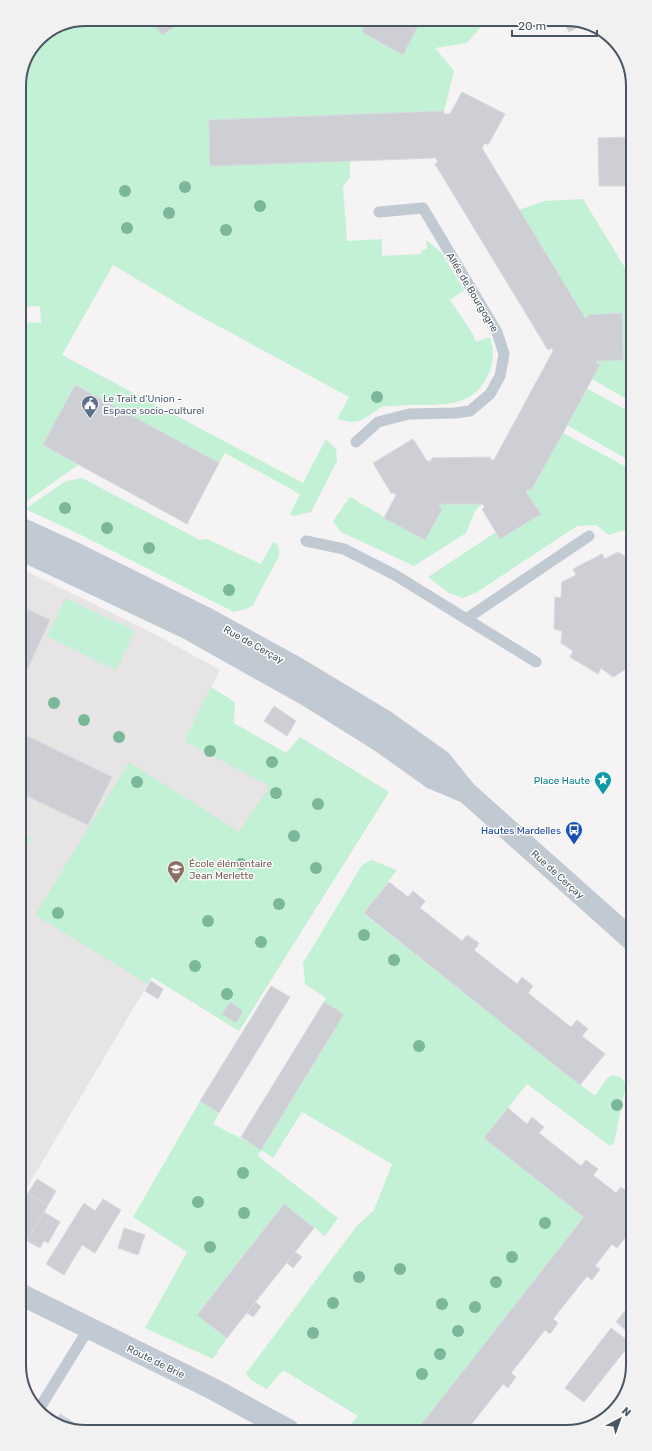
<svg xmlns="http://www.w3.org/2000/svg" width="652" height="1451" font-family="Rubik,sans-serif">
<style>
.education{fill:#e6e4e5}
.green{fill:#c3f1d5}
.building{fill:#cdcfd5;stroke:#d7d9de}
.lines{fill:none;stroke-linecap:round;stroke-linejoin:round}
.service{stroke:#c1cad2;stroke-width:11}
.tertiary{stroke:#c1cad2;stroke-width:22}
.tree{fill:#7bb799}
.labels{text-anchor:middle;stroke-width:3;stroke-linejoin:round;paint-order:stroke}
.street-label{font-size:10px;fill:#4a5661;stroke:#fff}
.service-label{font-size:10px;fill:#4e5e75;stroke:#fff;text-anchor:start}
.culture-label{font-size:10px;fill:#0d838f;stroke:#fff;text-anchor:end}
.transit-label{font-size:10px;fill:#164399;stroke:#fff;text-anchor:end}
.education-label{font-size:10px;fill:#785e54;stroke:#fff;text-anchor:start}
.rim{fill:none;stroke:#4a5661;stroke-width:2}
</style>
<rect width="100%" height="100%" fill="#f5f3f3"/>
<path class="education" d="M 20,568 L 149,631 L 220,670 L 184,741 L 270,785 L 300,737 L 389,792 L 239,1031 L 152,977 L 22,1196 Z"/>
<path class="green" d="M 482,20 L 481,27 L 467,43 L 435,48 L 454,71 L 444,111 L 210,120 L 350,161 L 350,177 L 343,187 L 347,241 L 382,239 L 382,256 L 421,254 L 422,250 L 427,249 L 426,240 L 441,252 L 464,290 L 450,300 L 471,331 L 476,342 L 490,337 C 494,349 494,364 488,375 C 470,414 430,402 396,406 C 392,406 385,406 381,407 C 378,409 374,412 371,414 C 357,424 353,423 337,419 L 349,397 L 185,308 L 113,265 L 62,355 L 303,483 L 326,439 L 336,449 L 337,461 L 311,512 L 293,516 L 290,514 L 300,494 L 225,453 L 219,463 L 75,385 L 43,445 L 78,465 L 20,506 L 20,315 L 22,315 L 24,322 L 41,323 L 40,306 L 20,307 L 19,82 L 39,38 L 61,24 L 368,21 L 362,32 L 403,55 L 420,22 L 418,21 Z
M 583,199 L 630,276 L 630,401 L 592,379 L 599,364 L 596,363 L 622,313 L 588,315 L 587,318 L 585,318 L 519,210 L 545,201 Z
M 586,388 L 630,412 L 630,461 L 567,425 Z
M 563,433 L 630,469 L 631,528 L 609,535 L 596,525 L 577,526 L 477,592 L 463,598 L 449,593 L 428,577 L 496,532 L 500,539 L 540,515 L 526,492 L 528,489 L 531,490 Z
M 82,478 L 200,540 L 207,539 L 261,564 L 273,542 C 279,545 280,549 279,556 L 253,605 L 246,609 L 234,612 L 69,529 L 25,509 L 66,481 Z
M 350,497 L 424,540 L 442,509 L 439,506 L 440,504 L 482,504 L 475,511 L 466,533 L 414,566 L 341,532 L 333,521 Z
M 66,598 L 135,631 L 116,670 L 47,636 Z
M 211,687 L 235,702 L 234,723 L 286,753 L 300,737 L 389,792 L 239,1031 L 152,977 L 148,984 L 35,915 L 129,762 L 239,832 L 270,786 L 184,741 Z
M 21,833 L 31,839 L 21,860 Z
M 371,860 L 397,870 L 364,914 L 595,1096 L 607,1078 L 613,1075 L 622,1078 L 626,1084 L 614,1143 L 610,1146 L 527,1084 L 484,1138 L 584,1217 L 417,1430 L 346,1430 L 358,1416 L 283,1370 L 267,1389 L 251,1380 L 246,1373 L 356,1227 L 374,1210 L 392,1164 L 302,1112 L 273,1158 L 261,1150 L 258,1156 L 338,1218 L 325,1236 L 284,1204 L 197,1314 L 227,1338 L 213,1359 L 145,1328 L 187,1252 L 133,1217 L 200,1101 L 219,1113 L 213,1124 L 262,1149 L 344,1014 L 324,1002 L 326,998 L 305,984 L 303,963 L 362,865 Z"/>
<path class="building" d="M 561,19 L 571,19 L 583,24 L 569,32 Z
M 368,21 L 418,21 L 420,22 L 403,55 L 362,32 Z
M 154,23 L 180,23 L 162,35 Z
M 462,92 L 505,114 L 488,145 L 485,143 L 482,148 L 585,318 L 587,318 L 588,315 L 622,313 L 623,360 L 597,361 L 596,363 L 600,364 L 563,433 L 531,490 L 528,489 L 526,492 L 541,514 L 500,539 L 482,509 L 485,507 L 482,504 L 440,504 L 439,506 L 442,509 L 425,540 L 384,518 L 396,495 L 394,493 L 391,493 L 373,463 L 413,439 L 427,461 L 431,461 L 432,458 L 490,457 L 491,460 L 494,460 L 553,351 L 552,348 L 548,350 L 435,164 L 438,162 L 436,158 L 210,166 L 209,120 L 444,111 L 444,114 L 450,114 Z
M 630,137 L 630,199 L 625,190 L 627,188 L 625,186 L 599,186 L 598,138 Z
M 75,385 L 219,463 L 187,524 L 43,445 Z
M 618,552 L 631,560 L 631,666 L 613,677 L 601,668 L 598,674 L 570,657 L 573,651 L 561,643 L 562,631 L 554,629 L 555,597 L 561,598 L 562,582 L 576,575 L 573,569 L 602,554 L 605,559 Z
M 21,606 L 50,620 L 21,683 Z
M 274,706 L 296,721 L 287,736 L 264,721 Z
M 21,733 L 112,777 L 88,825 L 21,793 Z
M 389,882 L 408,897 L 413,891 L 425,901 L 420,908 L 462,941 L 467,935 L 479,943 L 474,950 L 517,984 L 522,977 L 533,986 L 528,993 L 571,1027 L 577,1020 L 588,1029 L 582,1036 L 605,1054 L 580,1085 L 364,913 Z
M 151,981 L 163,989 L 158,999 L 145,991 Z
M 271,986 L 290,997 L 219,1113 L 200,1101 Z
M 230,1002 L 243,1011 L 236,1023 L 222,1014 Z
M 324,1002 L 344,1014 L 261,1150 L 241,1137 Z
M 508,1108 L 527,1124 L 532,1117 L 544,1127 L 539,1133 L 581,1166 L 586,1160 L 598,1169 L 593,1175 L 616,1193 L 621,1187 L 633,1196 L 633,1228 L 617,1248 L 612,1244 L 595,1266 L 600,1269 L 592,1280 L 587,1276 L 553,1319 L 558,1323 L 550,1334 L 545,1330 L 511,1373 L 516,1377 L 508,1388 L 503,1384 L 470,1426 L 474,1429 L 417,1430 L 584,1217 L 484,1138 Z
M 37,1179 L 56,1191 L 48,1205 L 28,1193 Z
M 28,1193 L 48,1205 L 27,1241 L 22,1239 L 22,1204 Z
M 103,1199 L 121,1210 L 95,1253 L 82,1245 L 64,1275 L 46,1264 L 84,1203 L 95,1211 Z
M 284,1204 L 314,1228 L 227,1338 L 197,1315 Z
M 44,1212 L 60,1222 L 48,1243 L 44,1241 L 40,1248 L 27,1241 Z
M 124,1228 L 145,1235 L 138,1255 L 118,1248 Z
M 295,1252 L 302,1257 L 293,1268 L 287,1263 Z
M 633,1301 L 633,1336 L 616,1322 Z
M 256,1302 L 261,1307 L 253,1317 L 247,1313 Z
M 611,1328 L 631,1343 L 584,1402 L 565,1388 Z
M 60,1414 L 89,1432 L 81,1432 L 55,1422 Z"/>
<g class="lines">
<path class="service" d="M 356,442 L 378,422 L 409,414 L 455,413 L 470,411 L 490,394 L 500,376 L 504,354 L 497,332 L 423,208 L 379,212
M 306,541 L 344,549 L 395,575 L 536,662
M 466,619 L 589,536
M 39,1409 L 89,1328"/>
<path class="tertiary" d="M 20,528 L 77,554 L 204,617 L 295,667 L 385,721 L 441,761 L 466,792 L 632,940
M 20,549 L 187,628 L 308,696 L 383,743 L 432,778 L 463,791
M 22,1295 L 213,1389 L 288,1430"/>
</g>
<g class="tree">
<circle cx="185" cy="187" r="6"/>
<circle cx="125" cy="191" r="6"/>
<circle cx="260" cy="206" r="6"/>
<circle cx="169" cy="213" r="6"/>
<circle cx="127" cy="228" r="6"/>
<circle cx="226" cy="230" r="6"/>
<circle cx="377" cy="397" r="6"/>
<circle cx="65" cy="508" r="6"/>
<circle cx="107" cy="528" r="6"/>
<circle cx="149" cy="548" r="6"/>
<circle cx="229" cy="590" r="6"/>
<circle cx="54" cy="703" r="6"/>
<circle cx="84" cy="720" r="6"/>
<circle cx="119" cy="737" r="6"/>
<circle cx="210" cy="751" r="6"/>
<circle cx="272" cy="762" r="6"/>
<circle cx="137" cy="782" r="6"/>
<circle cx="276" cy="793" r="6"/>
<circle cx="318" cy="804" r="6"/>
<circle cx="294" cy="836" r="6"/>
<circle cx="241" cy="864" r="6"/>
<circle cx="316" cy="868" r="6"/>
<circle cx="279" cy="904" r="6"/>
<circle cx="58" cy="913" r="6"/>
<circle cx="208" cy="921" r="6"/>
<circle cx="364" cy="935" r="6"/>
<circle cx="261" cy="942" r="6"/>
<circle cx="394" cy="960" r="6"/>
<circle cx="195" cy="966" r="6"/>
<circle cx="227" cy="994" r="6"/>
<circle cx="419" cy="1046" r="6"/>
<circle cx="617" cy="1105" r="6"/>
<circle cx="243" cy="1173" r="6"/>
<circle cx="198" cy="1202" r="6"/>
<circle cx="244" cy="1213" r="6"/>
<circle cx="545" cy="1223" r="6"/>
<circle cx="210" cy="1247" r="6"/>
<circle cx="512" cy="1257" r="6"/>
<circle cx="400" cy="1269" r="6"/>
<circle cx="359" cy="1277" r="6"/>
<circle cx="496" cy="1282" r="6"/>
<circle cx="333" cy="1303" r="6"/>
<circle cx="442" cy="1304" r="6"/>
<circle cx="475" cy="1307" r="6"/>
<circle cx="458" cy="1331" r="6"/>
<circle cx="313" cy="1333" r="6"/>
<circle cx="440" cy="1354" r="6"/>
<circle cx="422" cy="1374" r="6"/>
</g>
<defs>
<symbol id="civic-pin" viewBox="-11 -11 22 30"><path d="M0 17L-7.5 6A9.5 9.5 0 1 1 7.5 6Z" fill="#5c6f8a" stroke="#fff"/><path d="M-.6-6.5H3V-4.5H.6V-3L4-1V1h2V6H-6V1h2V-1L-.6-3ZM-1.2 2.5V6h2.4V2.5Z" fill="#fff"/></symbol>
<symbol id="sight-pin" viewBox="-11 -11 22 30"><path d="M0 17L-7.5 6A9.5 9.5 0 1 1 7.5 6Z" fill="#0f9aa8" stroke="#fff"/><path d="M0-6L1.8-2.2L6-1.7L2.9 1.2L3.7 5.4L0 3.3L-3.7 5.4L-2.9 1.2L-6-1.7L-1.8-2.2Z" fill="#fff"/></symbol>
<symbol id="bus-pin" viewBox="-11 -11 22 30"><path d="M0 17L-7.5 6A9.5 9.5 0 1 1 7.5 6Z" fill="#1a4fb4" stroke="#fff"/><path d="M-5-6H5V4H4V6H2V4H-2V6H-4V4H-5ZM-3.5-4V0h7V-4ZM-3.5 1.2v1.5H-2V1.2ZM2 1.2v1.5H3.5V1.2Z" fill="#fff"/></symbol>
<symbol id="school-pin" viewBox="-11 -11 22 30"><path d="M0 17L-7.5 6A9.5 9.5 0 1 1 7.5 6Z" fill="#8d6e63" stroke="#fff"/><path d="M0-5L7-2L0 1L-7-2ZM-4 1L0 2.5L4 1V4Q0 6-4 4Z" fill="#fff"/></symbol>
</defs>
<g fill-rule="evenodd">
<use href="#civic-pin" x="80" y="394" width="20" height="27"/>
<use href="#sight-pin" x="593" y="770" width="20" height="27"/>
<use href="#bus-pin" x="564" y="820" width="20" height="27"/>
<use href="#school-pin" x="166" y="859" width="20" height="27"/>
</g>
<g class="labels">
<g class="street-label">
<text transform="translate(473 292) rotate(59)" y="4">Allée de Bourgogne</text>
<text transform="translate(254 644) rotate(29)" y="4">Rue de Cerçay</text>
<text transform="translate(558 874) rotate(42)" y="4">Rue de Cerçay</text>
<text transform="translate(156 1361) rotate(26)" y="4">Route de Brie</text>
</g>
<g class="service-label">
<text x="103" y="402">Le Trait d'Union -<tspan x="103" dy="12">Espace socio-culturel</tspan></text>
</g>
<g class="culture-label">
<text x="590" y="784">Place Haute</text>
</g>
<g class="transit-label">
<text x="561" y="834">Hautes Mardelles</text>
</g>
<g class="education-label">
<text x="189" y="867">École élémentaire<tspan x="189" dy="12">Jean Merlette</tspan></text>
</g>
</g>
<path d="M0 0H652V1451H0ZM86 26H566A60 60 0 0 1 626 86V1365A60 60 0 0 1 566 1425H86A60 60 0 0 1 26 1365V86A60 60 0 0 1 86 26Z" fill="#f1f1f2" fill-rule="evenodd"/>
<path class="rim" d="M86 26H566A60 60 0 0 1 626 86V1365A60 60 0 0 1 566 1425H86A60 60 0 0 1 26 1365V86A60 60 0 0 1 86 26Z"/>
<g transform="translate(620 1419) rotate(41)" stroke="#ffffff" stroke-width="3" paint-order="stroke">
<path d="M0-3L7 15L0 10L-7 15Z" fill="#4a5661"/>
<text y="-6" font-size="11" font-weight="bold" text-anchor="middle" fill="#4a5661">N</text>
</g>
<path d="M512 30v6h85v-6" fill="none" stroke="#4a5661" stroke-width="2"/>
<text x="518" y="30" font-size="12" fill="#4a5661" stroke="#ffffff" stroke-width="3" paint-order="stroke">20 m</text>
</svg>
